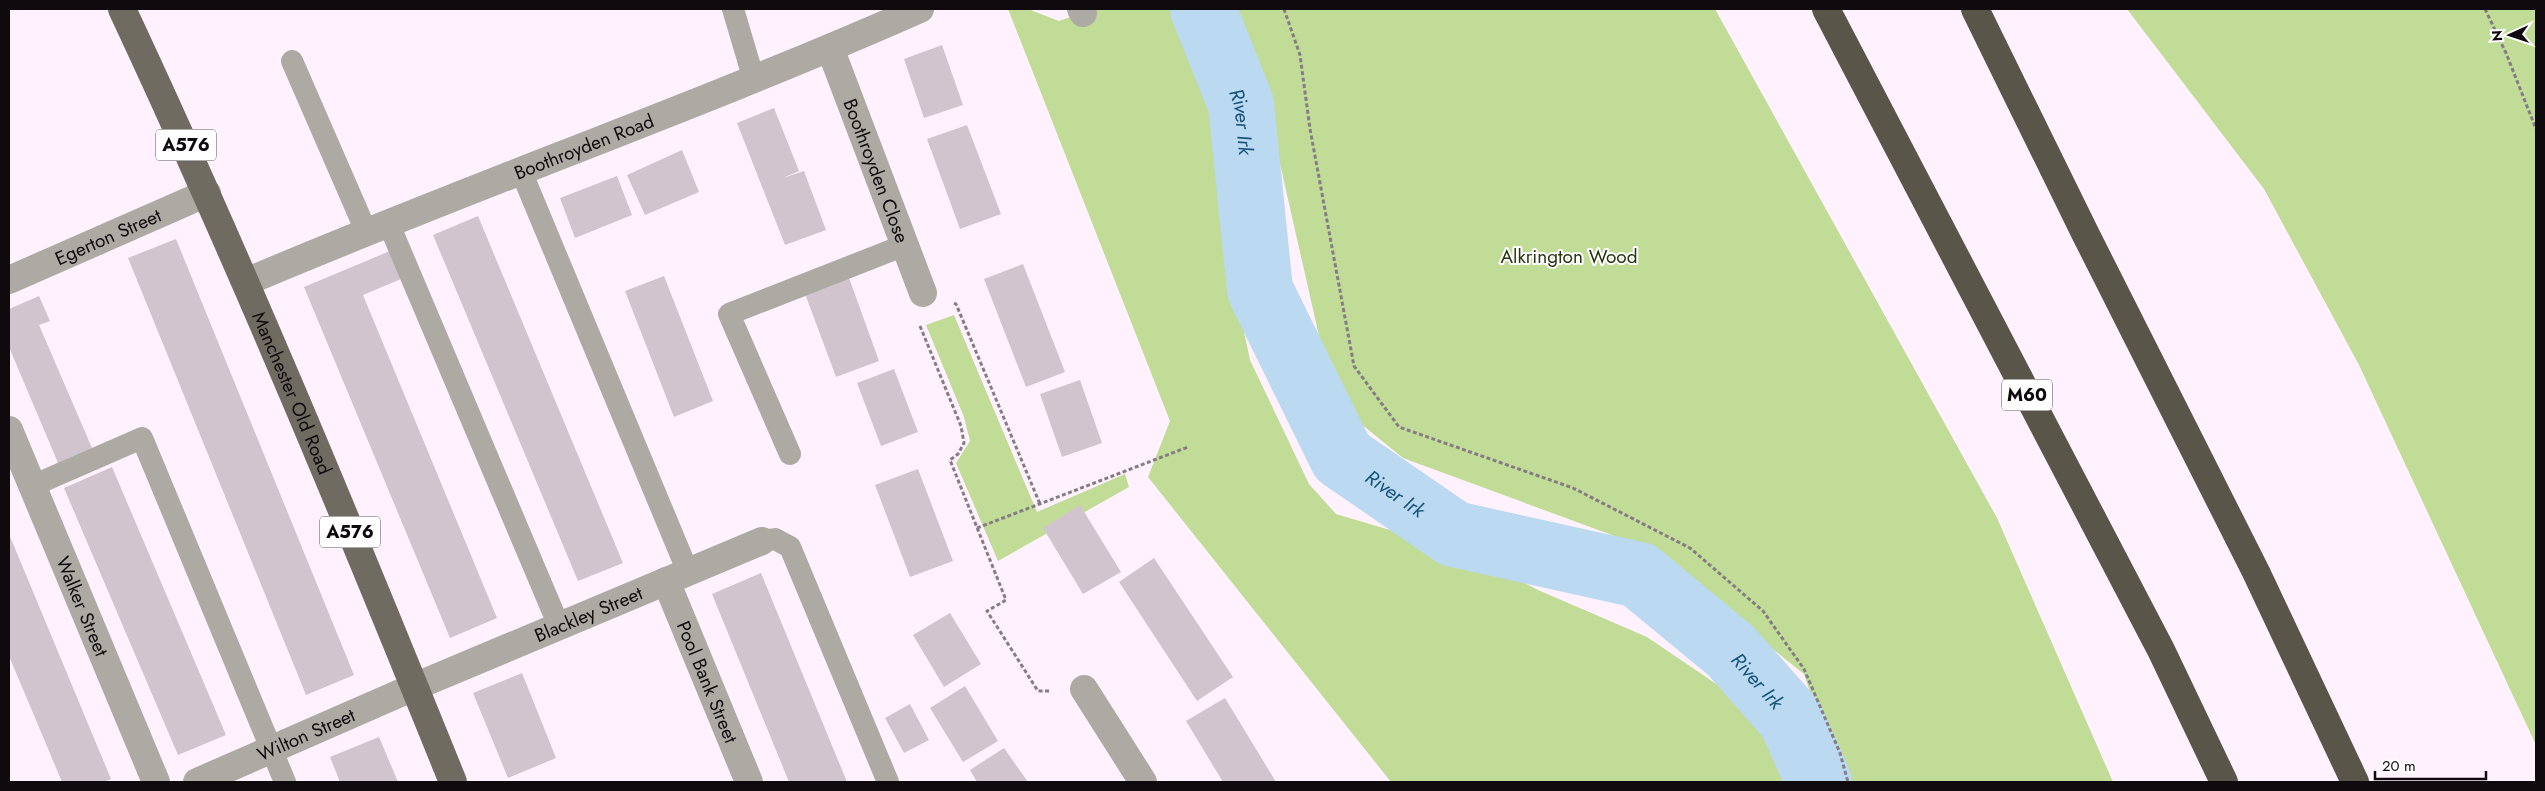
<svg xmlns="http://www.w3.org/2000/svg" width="2545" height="791" font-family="Jost,sans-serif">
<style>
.green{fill:#c0dc97}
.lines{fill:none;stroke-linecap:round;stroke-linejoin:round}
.river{stroke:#bbd9f1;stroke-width:66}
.building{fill:#d1c4cf}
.path{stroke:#867d84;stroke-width:3;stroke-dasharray:4 2.5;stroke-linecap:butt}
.service{stroke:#acaaa3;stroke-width:22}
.minor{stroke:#acaaa3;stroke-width:28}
.primary{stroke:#6f6b60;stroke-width:28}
.motorway{stroke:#595548;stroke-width:28}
.labels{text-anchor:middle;stroke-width:4;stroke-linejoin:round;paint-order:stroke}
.shield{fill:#fff;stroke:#565456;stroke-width:1}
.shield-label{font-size:18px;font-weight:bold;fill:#0e0a0d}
.street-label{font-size:19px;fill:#0e0a0d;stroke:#fff}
.park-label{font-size:19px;fill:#283512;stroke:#fff}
.water-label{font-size:20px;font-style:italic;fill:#16537a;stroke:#fff}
</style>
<rect width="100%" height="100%" fill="#fff1fd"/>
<path class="green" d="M 1008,9 L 1028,9 L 1059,21 L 1093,9 L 1180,9 L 1204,62 L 1232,208 L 1237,299 L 1250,360 L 1309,484 L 1336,514 L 1464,552 L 1538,590 L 1647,637 L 1765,717 L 1783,741 L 1795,764 L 1800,782 L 1391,782 L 1148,477 L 1170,421 Z
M 1236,9 L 1715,9 L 1997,518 L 2113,782 L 1840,782 L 1804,674 L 1647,548 L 1403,458 L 1334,402 L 1256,58 Z
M 2127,9 L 2536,9 L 2536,745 L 2359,365 L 2264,189 Z
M 954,315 L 1037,512 L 1125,474 L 1129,487 L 998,561 L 956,463 L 970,441 L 964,417 L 926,325 Z"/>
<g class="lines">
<path class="river" id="s1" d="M 1203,9 L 1241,104 L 1260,290 L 1342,457 L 1454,534 L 1639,575 L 1731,651 L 1791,719 L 1819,782"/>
</g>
<path class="building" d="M 942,45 L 963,105 L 924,118 L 904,59 Z
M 774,108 L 799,171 L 783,178 L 804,171 L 826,230 L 785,245 L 737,123 Z
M 967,125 L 1001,214 L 960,229 L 927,139 Z
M 682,150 L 699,192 L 645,215 L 627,175 Z
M 617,176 L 632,215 L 575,238 L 560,198 Z
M 478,216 L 623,563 L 578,581 L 433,235 Z
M 176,239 L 354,675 L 306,695 L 128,258 Z
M 390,251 L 401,279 L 363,295 L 497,618 L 450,638 L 304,287 Z
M 1023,264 L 1065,372 L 1026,387 L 984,279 Z
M 848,275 L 879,361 L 836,377 L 804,291 Z
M 664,276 L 713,401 L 674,417 L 625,291 Z
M 39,296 L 50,321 L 39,325 L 92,448 L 58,463 L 9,347 L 9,309 Z
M 894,369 L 918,432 L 881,446 L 857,383 Z
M 1080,380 L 1102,443 L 1062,457 L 1040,394 Z
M 112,467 L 226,735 L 178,755 L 64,488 Z
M 918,469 L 953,561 L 910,577 L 875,485 Z
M 1080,505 L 1121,572 L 1083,594 L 1043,528 Z
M 9,534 L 111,779 L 103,782 L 62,782 L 9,656 Z
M 1154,558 L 1233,677 L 1197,701 L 1119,582 Z
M 761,573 L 847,782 L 789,782 L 712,594 Z
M 950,613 L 981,664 L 944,687 L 913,635 Z
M 522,673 L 556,758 L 508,778 L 473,693 Z
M 965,686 L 998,741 L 963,762 L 930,708 Z
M 1225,698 L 1276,782 L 1223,782 L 1186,721 Z
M 910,704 L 929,740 L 904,753 L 885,718 Z
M 379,737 L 398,782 L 340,782 L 330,757 Z
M 1004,748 L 1028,782 L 977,782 L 970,770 Z"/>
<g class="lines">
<path class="path" d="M 1284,9 L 1300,55 L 1310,129 L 1354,366 L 1399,427 L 1573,488 L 1690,548 L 1763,611 L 1804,669 L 1840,753 L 1848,782
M 2485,9 L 2506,53 L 2536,129
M 954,303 L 956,304 L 1040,504
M 920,326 L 961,426 L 964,443 L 958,454 L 950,460 L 1006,600 L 987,611 L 1038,691 L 1051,691
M 977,528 L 1188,447"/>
<path class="service" d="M 733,9 L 754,80
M 292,61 L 366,231
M 521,171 L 688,572
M 388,222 L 559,626
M 790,454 L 729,314 L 905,245
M 32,486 L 142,438 L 285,782
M 762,541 L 775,539 L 790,547 L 888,782"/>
<g class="minor">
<path d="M 1081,9 L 1083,13"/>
<path id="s2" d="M 830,48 L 923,293"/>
<path id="s3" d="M 9,280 L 207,193"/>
<path id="s4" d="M 246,282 C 469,187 698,107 920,9"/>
<path id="s5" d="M 9,430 L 156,782"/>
<path id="s6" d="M 666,581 L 749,782"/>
<path d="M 1084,689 L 1143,782"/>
<path id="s7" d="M 197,782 L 414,687 L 762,541"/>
</g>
<path class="primary" id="s8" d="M 122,9 C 241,263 348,522 453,782"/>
<path class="motorway" d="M 1826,9 L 2161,650 L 2224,782
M 1975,9 L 2085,233 L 2256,572 L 2355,782"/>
</g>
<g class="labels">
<g class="shield">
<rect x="156" y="129.5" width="60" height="31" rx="4"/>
<rect x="2002" y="379.5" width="50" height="31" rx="4"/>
<rect x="320" y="516.5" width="60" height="31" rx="4"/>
</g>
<g class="shield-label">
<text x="186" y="151">A576</text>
<text x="2027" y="401">M60</text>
<text x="350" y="538">A576</text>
</g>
<g class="street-label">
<text dy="7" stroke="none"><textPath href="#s4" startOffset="364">Boothroyden Road</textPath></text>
<text dy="7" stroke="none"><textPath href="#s2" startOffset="131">Boothroyden Close</textPath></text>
<text dy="7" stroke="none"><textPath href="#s3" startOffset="108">Egerton Street</textPath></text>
<text dy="7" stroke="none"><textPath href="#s8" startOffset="420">Manchester Old Road</textPath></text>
<text dy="7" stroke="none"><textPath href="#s5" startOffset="191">Walker Street</textPath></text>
<text dy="7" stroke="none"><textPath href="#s7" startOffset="426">Blackley Street</textPath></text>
<text dy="7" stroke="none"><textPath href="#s6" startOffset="109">Pool Bank Street</textPath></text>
<text dy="7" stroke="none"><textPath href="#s7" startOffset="119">Wilton Street</textPath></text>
</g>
<g class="park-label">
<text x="1569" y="263">Alkrington Wood</text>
</g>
<g class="water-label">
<text dy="7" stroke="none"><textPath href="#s1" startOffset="120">River Irk</textPath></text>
<text dy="7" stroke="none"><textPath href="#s1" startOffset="540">River Irk</textPath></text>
<text dy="7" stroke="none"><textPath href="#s1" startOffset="960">River Irk</textPath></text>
</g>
</g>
<rect width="2545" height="791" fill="none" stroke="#0e0a0d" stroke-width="20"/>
<g transform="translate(2510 35) rotate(267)" stroke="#ffffff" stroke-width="4" paint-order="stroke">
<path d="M0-4L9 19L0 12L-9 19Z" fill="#0e0a0d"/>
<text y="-8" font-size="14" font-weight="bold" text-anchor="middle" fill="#0e0a0d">N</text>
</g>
<path d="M2375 771v8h111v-8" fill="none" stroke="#0e0a0d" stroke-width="2.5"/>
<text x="2382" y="771" font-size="15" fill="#0e0a0d" stroke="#ffffff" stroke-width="4" paint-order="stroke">20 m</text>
</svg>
